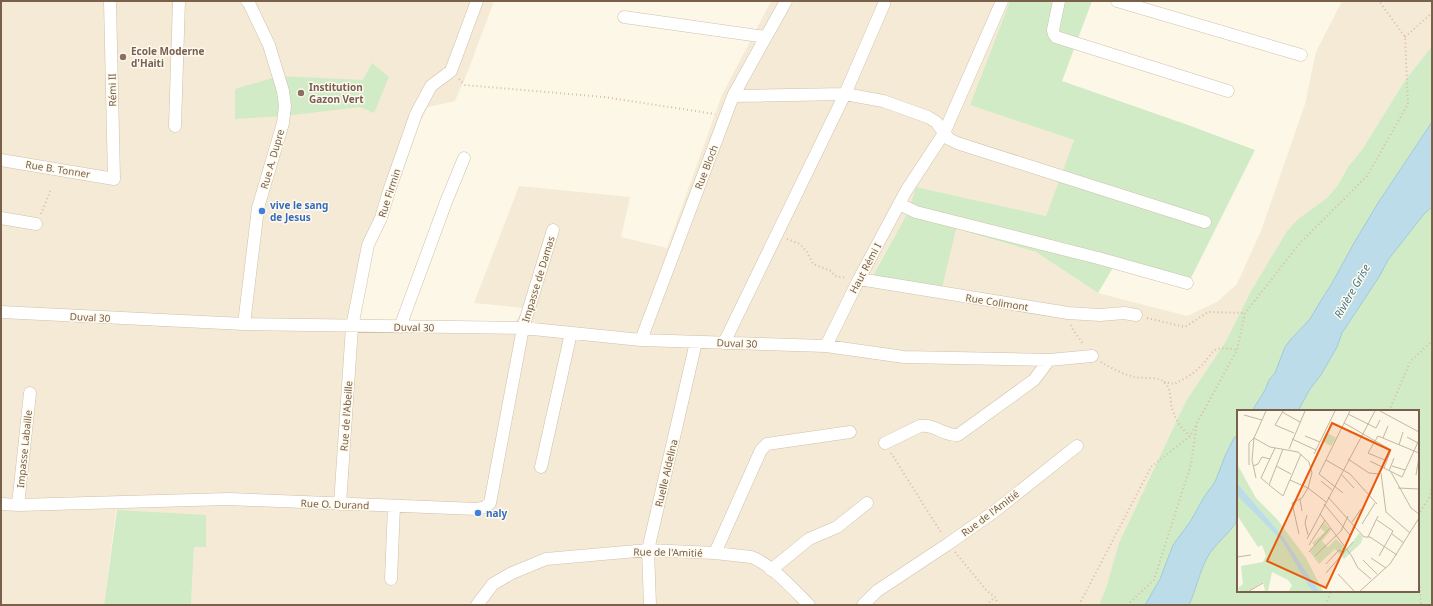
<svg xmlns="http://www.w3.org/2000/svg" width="1433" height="606" font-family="'Noto Sans',sans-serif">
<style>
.residential{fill:#f5ead5}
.green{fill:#d0ebc5}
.water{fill:#bbdce8;stroke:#a1cada}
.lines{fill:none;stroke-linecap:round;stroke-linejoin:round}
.minor-casing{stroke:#cfc0ac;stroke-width:13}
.path{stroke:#d9bda1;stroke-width:2;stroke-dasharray:1 3;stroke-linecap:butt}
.minor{stroke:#fff;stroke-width:12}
.education-dot{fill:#8d6e63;stroke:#fffaee;stroke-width:1.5}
.shop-dot{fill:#3f7fe0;stroke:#fffaee;stroke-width:1.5}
.labels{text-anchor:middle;stroke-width:3;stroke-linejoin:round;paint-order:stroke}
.education-label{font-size:10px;font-weight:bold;fill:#785e54;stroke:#fffaee;text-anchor:start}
.street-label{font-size:10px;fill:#78604a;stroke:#fffaee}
.shop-label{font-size:10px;font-weight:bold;fill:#366cbe;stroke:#fffaee;text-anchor:start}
.water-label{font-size:11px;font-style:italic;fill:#43778b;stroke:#fffaee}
.inset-road{fill:none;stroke:#c4b6a3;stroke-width:1}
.view{fill:#e8590c;fill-opacity:0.15;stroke:#e8590c;stroke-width:2}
.inset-edge{fill:none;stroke:#78604a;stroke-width:2}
</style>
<rect width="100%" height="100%" fill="#fdf7e7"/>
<path class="residential" d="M 1,1 L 494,1 L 468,71 L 455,101 L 428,107 L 414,133 L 374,244 L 359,322 L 516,321 L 524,308 L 474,303 L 519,186 L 630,197 L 621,237 L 667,248 L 722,95 L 771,1 L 1010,1 L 970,105 L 1074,140 L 1046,216 L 916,187 L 907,214 L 871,278 L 955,229 L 1036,252 L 1098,293 L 1187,316 L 1217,302 L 1237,284 L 1261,231 L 1305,104 L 1316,52 L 1342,1 L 1432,1 L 1432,46 L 1404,82 L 1362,150 L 1348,167 L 1338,185 L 1327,198 L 1298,219 L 1287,231 L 1251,291 L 1226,341 L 1186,401 L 1119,543 L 1106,588 L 1099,605 L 191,605 L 194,547 L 116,510 L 104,605 L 1,605 Z"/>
<path class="green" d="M 1010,1 L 1092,1 L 1062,81 L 1188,125 L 1255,150 L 1190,280 L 1117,261 L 1098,293 L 1036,252 L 956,229 L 941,292 L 871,279 L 907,214 L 916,187 L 1046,216 L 1074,140 L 970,105 Z
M 1432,46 L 1432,122 L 1378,203 L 1354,243 L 1331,285 L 1320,302 L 1310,319 L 1291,339 L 1275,373 L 1269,380 L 1265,390 L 1252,411 L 1238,411 L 1238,434 L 1234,438 L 1225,456 L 1215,482 L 1204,497 L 1190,522 L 1173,545 L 1160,579 L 1146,603 L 1145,605 L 1099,605 L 1106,588 L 1119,543 L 1186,401 L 1226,341 L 1251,291 L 1287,231 L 1298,219 L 1327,198 L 1338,185 L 1348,167 L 1362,150 L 1404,82 Z
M 372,63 L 389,77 L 374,113 L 360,107 L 284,116 L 235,119 L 235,89 L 279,76 L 363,80 Z
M 1432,207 L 1432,605 L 1189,605 C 1196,590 1199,573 1207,558 C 1215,543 1230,534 1238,519 L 1238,591 L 1418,591 L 1418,411 L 1298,411 L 1310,389 L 1321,375 L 1337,347 L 1342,333 L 1379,277 L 1388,260 L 1424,214 Z
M 117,510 L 206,515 L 206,547 L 194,547 L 191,605 L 104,605 Z"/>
<path class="water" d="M 1432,122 L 1432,207 L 1424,214 L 1388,260 L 1379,277 L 1342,333 L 1337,347 L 1321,375 L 1310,389 L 1298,411 L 1252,411 L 1265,390 L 1269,380 L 1275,373 L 1285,347 L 1291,339 L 1310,319 L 1320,302 L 1331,285 L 1354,243 L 1378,203 Z
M 1238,434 L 1238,519 C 1230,534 1215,543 1207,558 C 1199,573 1196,590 1189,605 L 1145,605 L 1160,579 L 1173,545 L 1190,522 L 1204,497 L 1215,482 L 1225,456 L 1234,438 Z"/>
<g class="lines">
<defs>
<path id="minor" d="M 1059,1 L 1053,30 L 1054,34 L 1056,37 L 1228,91
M 1117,1 L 1301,55
M 624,17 L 766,37
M 733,96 L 845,94 L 883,101 L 928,117 L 936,122 L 949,139 L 957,143 L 1205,222
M 175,126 L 179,1
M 1,160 L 114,179 L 110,1
M 899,204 L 916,212 L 1098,258 L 1187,283
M 1,218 L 36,224
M 859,279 L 1068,313 L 1100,315 L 1124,313 L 1136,315
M 1,312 L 244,324 L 523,328 L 641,340 L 826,346 L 904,357 L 1049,360 L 1092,356
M 244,324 L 258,208 L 283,123 L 285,106 L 283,91 L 269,45 L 249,3 L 247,1
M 400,327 L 446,202 L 464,158
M 641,340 L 733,96 L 786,1
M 724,343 L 845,94 L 884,4
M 826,346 L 859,279 L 906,191 L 944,133 L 1002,1
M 885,443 L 920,426 C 936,424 943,436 958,435 L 1034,380 L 1049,360
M 541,467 L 571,333
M 1,504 L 18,505 L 228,499 L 477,509 L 485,507 L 490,503 L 523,328 L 553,230
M 340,504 L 352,327 L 368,245 L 381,218 L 389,191 L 416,114 L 431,86 L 451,71 L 477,1
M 18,505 L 30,393
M 715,553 L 761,450 L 767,444 L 850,432
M 771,570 L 809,539 L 837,527 L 867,503
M 391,579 L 394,506
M 477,605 L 493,584 L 512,573 L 546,559 L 648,550 L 715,553 L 751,557 C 770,563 795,591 809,605
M 650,605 L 648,550 L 696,342
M 863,605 L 877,591 L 948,544 L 995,511 L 1077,446"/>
</defs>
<use href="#minor" class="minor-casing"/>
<path class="path" d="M 1405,37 L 1432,13
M 459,79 L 465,85 L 604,97 L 715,114
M 41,214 L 51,189
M 787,239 L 800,244 L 807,252 L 813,264 L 831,271 L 835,276 L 847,278
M 1147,318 L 1185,327 L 1208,312 L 1245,313
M 1071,325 L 1073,330 L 1084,345
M 1101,362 C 1111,368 1123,374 1134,377 C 1143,379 1158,376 1164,382 C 1173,390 1169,402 1173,411 C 1176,421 1182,429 1190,436
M 1164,382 L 1174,384 C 1182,380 1192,375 1198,369 C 1215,354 1208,344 1237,350
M 1389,411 L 1410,362 L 1432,341
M 891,453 L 942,534
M 1418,515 L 1429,498 L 1432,485
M 955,552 L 987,591 L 995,597 L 998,605
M 1418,583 L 1420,587 L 1421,605
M 986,605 L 995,597
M 1079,605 L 1151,467 L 1190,436 L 1197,424
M 1127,605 L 1154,580 L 1191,464 L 1197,423 L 1237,350 L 1245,313 L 1300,243 L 1367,176 L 1408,104 L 1405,37 L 1379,1
M 1326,605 L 1331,591"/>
<use href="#minor" class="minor"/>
</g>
<g class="education-dot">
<circle cx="123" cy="57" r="4"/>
<circle cx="301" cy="93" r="4"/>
</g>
<g class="shop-dot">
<circle cx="262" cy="211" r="4"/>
<circle cx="478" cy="513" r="4"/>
</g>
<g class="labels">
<g class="education-label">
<text x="131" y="55">Ecole Moderne<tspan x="131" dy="12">d'Haiti</tspan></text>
<text x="309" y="91">Institution<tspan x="309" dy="12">Gazon Vert</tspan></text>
</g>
<g class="street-label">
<text transform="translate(112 90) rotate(-91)" y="4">Rémi II</text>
<text transform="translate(272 159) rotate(-74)" y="4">Rue A. Dupre</text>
<text transform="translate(706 167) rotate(-69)" y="4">Rue Bloch</text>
<text transform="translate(58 169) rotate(9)" y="4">Rue B. Tonner</text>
<text transform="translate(389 193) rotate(-72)" y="4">Rue Firmin</text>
<text transform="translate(865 268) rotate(-62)" y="4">Haut Rémi I</text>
<text transform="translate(538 279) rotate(-73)" y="4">Impasse de Damas</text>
<text transform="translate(997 302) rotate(9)" y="4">Rue Colimont</text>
<text transform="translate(90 317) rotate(3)" y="4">Duval 30</text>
<text transform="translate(414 327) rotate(1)" y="4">Duval 30</text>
<text transform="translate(737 343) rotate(2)" y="4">Duval 30</text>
<text transform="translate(346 416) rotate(-86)" y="4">Rue de l'Abeille</text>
<text transform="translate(24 449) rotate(-84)" y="4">Impasse Labaille</text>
<text transform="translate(666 473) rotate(-77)" y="4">Ruelle Aldelina</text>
<text transform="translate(335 504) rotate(2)" y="4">Rue O. Durand</text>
<text transform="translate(990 513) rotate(-37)" y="4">Rue de l'Amitié</text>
<text transform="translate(668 552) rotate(1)" y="4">Rue de l'Amitié</text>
</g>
<g class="shop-label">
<text x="270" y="209">vive le sang<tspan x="270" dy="12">de Jesus</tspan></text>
<text x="486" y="517">naly</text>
</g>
<g class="water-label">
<text transform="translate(1352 291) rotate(-60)" y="4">Rivière Grise</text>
</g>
</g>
<g transform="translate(1237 410)">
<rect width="182" height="182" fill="#fdf7e7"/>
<path d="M 89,22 L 99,28 L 94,36 L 85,31 ZM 0,54 L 19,88 L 40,109 L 69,148 L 86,181 L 82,181 L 48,129 L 0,73 ZM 0,84 L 45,131 L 76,181 L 52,181 L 55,175 L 51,170 L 35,162 L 31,181 L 28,181 L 26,172 L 11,181 L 3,181 L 1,178 L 6,174 L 4,156 L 26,152 L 29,146 L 25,135 L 21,137 L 0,105 ZM 87,112 L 94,120 L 85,131 L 91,137 L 99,129 L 110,140 L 122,123 L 126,127 L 124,133 L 107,149 L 98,139 L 82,154 L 73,142 L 78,136 L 75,133 L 88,122 L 83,118 Z" fill="#d0ebc5"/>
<path d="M 0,73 L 48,129 L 82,181 L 76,181 L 73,178 L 45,131 L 0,85 Z" fill="#bbdce8"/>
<path class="inset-road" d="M 46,1 L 38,15 L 57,23M 143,1 L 182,22M 45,2 L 63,12M 111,4 L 139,18 L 143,10M 7,5 L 25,10M 107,13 L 154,40 L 147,58M 68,26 L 83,32M 170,27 L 181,33M 17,28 L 33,37 L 61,42 L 72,52 L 75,63 L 71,78 L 65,88 L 55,93 L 62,124M 146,28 L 151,16M 55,29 L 79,40M 162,35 L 166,22M 46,39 L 32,75 L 46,86 L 64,44M 52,39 L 68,1M 77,44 L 98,1M 111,49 L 132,63 L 142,64 L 146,57M 89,50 L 113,64 L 140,94M 133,51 L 165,67 L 182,30M 150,51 L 131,43 L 141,26 L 182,43M 12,55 L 12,33 L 17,28M 16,56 L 21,54 L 25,47 L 33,49M 39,56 L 54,64M 155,56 L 168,60M 152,61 L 157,48M 154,62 L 174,98 L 182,104M 144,63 L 149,102 L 173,123M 104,64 L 117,78M 179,65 L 182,47M 19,68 L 15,50 L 17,28 L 29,1M 53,70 L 71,78 L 89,92M 84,71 L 95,80M 31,74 L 24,68 L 38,38M 161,78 L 182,79M 106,83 L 82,64 L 113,1M 132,86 L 142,64M 91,87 L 127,127 L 133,127 L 160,145M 63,89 L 65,101M 87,94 L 113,125M 83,104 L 114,145 L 121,158 L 134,169M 70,105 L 68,113 L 71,125M 140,110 L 156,121 L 142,146M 115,112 L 124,99M 125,114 L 138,93M 155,124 L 167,133M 131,127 L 141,106M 70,129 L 138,1M 72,135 L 88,110M 72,142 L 93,118M 78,146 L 104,121 L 111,106M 0,147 L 14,145M 134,148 L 149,158M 126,150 L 140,164M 89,154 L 102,140 L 107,143M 89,163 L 116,132M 101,164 L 117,181M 12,181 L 26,173M 123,181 L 153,154 L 182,108"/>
<path class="view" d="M 95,13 L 153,40 L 89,178 L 30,151 Z"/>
<rect width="182" height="182" class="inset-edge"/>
</g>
<rect width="1433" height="606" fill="none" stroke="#78604a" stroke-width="4"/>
</svg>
